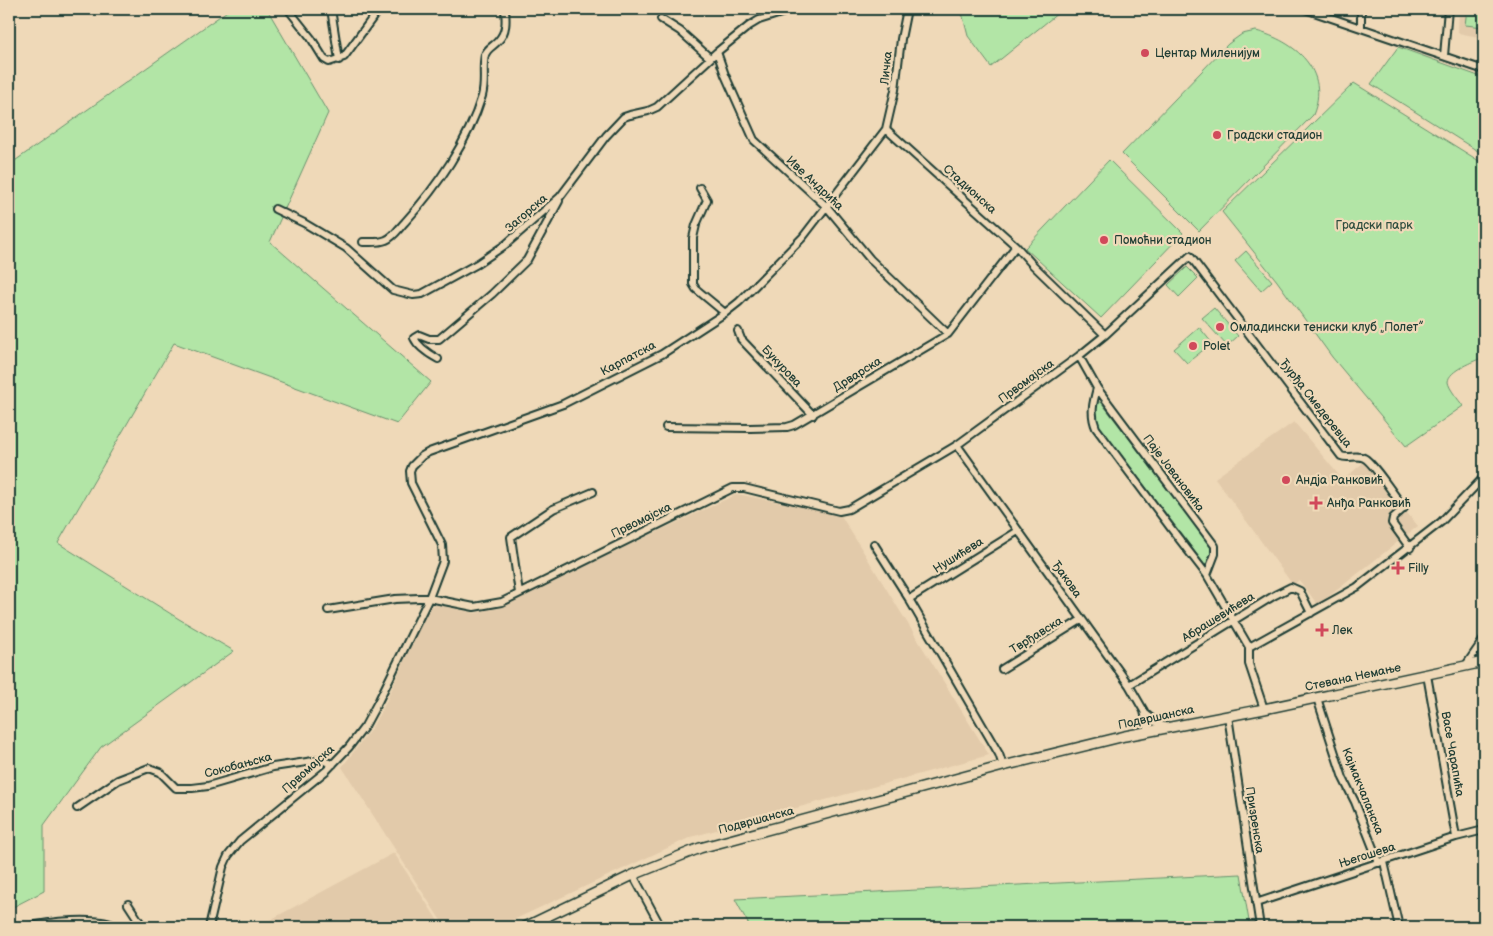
<svg xmlns="http://www.w3.org/2000/svg" width="1493" height="936" font-family="'Balsamiq Sans',sans-serif">
<style>
.built{fill:#e2caaa}
.green{fill:#b2e5a6;stroke:#68916d}
.lines{fill:none;stroke-linecap:round;stroke-linejoin:round}
.street-casing{stroke:#1f3d34;stroke-width:10}
.secondary-casing{stroke:#1f3d34;stroke-width:12}
.street{stroke:#efd9b8;stroke-width:6}
.secondary{stroke:#efd9b8;stroke-width:9}
.poi-dot{fill:#d1495b;stroke:#efd9b8;stroke-width:2}
.labels{text-anchor:middle;stroke-width:4.5;stroke-linejoin:round;paint-order:stroke}
.poi-label{font-size:12px;fill:#1f3d34;stroke:#efd9b8;text-anchor:start}
.street-label{font-size:12px;fill:#1f3d34;stroke:#efd9b8}
.park-label{font-size:12px;fill:#2e4e3f;stroke:#efd9b8}
</style>
<rect width="100%" height="100%" fill="#efd9b8"/>
<filter id="ink" filterUnits="userSpaceOnUse"><feTurbulence type="fractalNoise" baseFrequency=".02" numOctaves="2"/><feDisplacementMap in="SourceGraphic" scale="10" xChannelSelector="R" yChannelSelector="G"/><feConvolveMatrix kernelMatrix="1 2 1 2 8 2 1 2 1" color-interpolation-filters="sRGB"/></filter>
<g filter="url(#ink)">
<path class="built" d="M 1459,9 L 1484,9 L 1484,38 L 1458,33 Z
M 1294,422 L 1343,480 L 1364,462 L 1418,526 L 1318,605 L 1299,580 L 1293,585 L 1215,478 Z
M 737,494 L 840,514 L 989,755 L 691,837 L 498,927 L 445,927 L 342,767 L 371,729 L 385,704 L 428,607 L 437,605 L 476,613 L 501,606 Z
M 394,853 L 442,927 L 257,927 Z"/>
<path class="green" d="M 230,9 L 267,9 L 328,113 L 270,242 L 431,382 L 397,424 L 174,343 L 58,543 L 179,619 L 234,651 L 101,747 L 44,825 L 44,891 L 9,909 L 9,165 Z
M 961,9 L 1063,9 L 991,67 L 968,36 Z
M 1467,9 L 1484,9 L 1484,27 L 1465,25 Z
M 1256,31 C 1295,41 1331,71 1313,115 L 1199,231 L 1122,154 L 1228,44 L 1242,34 Z
M 1398,47 L 1484,78 L 1484,155 L 1371,84 Z
M 1354,83 L 1484,164 L 1484,357 C 1475,361 1448,370 1448,382 C 1449,389 1459,400 1463,406 L 1406,446 L 1332,357 L 1277,281 L 1222,212 Z
M 1109,160 L 1183,233 L 1101,318 L 1025,248 Z
M 1246,251 L 1272,281 L 1261,291 L 1235,261 Z
M 1187,267 L 1198,278 L 1179,297 L 1168,285 Z
M 1214,308 L 1238,336 L 1227,346 L 1202,318 Z
M 1199,327 L 1212,343 L 1187,363 L 1174,349 Z
M 1098,402 L 1101,402 L 1210,545 C 1213,553 1211,559 1205,565 L 1098,424 L 1095,416 L 1096,404 Z
M 1241,874 L 1250,927 L 750,927 L 735,899 Z"/>
<g class="lines">
<defs>
<path id="street" d="M 288,9 L 311,38 L 324,59 L 329,62 L 344,57 L 379,9
M 331,9 L 339,60
M 1305,9 L 1484,70
M 1361,9 L 1361,27
M 661,19 L 680,31 L 710,58
M 717,52 L 725,75 L 754,140 L 827,207 L 870,259 L 948,334
M 1444,56 L 1448,9
M 886,129 L 1016,246 L 1032,264 L 1105,335
M 700,188 L 707,200 L 696,225 L 693,238 L 693,284 L 696,289 L 725,313
M 275,209 L 304,223 L 346,248 L 393,290 L 413,295 L 422,294 L 477,264 L 505,245 L 560,197 L 606,136 L 624,117 L 630,115 L 648,111 L 657,107 L 717,52 L 749,26 L 759,20 L 794,9
M 363,242 C 370,242 379,243 386,240 C 394,237 399,228 405,222 C 437,187 468,142 482,96 C 486,82 482,68 485,55 C 487,48 494,46 498,41 C 507,32 506,20 505,9
M 738,331 L 741,339 L 813,415
M 1079,356 L 1097,388 L 1215,546 L 1215,554 L 1207,575
M 438,359 C 429,354 418,347 414,338 L 419,335 L 429,339 L 439,339 L 492,294 L 527,260 L 559,201
M 1097,388 C 1093,403 1090,414 1096,428 L 1173,531 L 1207,575 L 1249,647 L 1249,664 L 1264,709
M 666,427 L 750,428 L 787,427 L 794,425 L 948,334 L 1016,246
M 957,445 L 1129,685 L 1144,711 L 1149,732
M 874,544 L 909,599 L 999,754 L 1003,766
M 519,593 L 511,537 L 553,509 L 593,492
M 909,599 L 1018,531
M 328,610 L 395,599 L 419,598 L 429,598 L 474,607 L 502,602 L 733,488 L 744,488 L 839,511 L 849,509 L 957,445 L 1079,356 L 1105,335 L 1190,256 L 1341,456 C 1348,459 1357,454 1364,458 C 1373,462 1396,498 1404,508 L 1393,518 L 1392,523 L 1410,548
M 1249,647 L 1357,587 L 1441,522 L 1484,477
M 1466,665 L 1484,639
M 1002,669 L 1081,620
M 1427,675 L 1456,837
M 1129,685 L 1275,595 L 1291,587 L 1300,591 L 1311,613
M 1317,698 L 1343,778 L 1355,802 L 1379,863
M 1146,714 L 1158,724 L 1167,727
M 1228,716 L 1260,927
M 77,808 L 118,780 L 149,768 L 160,772 L 176,788 L 192,788 L 208,786 L 273,767 L 320,760 L 333,764
M 1384,862 L 1399,927
M 633,875 L 661,927
M 1256,903 L 1456,837 L 1484,830
M 128,904 L 143,927
M 28,927 C 45,922 102,916 116,927
M 209,927 L 223,867 L 228,856 L 240,841 L 327,770 L 349,747 L 365,726 L 379,700 L 429,598 L 443,561 L 442,545 L 411,483 L 410,471 L 412,466 L 422,456 L 429,452 L 563,404 L 662,354 L 725,313 L 739,302 L 803,237 L 886,129 L 895,90 L 901,39 L 907,9"/>
<path id="secondary" d="M 525,927 L 633,875 L 700,848 L 1003,766 L 1125,736 L 1264,709 L 1484,662"/>
</defs>
<use href="#street" class="street-casing"/>
<use href="#secondary" class="secondary-casing"/>
<use href="#street" class="street"/>
<use href="#secondary" class="secondary"/>
</g>
</g>
<g class="poi-dot">
<circle cx="1145" cy="53" r="5"/>
<circle cx="1217" cy="135" r="5"/>
<circle cx="1104" cy="240" r="5"/>
<circle cx="1220" cy="327" r="5"/>
<circle cx="1193" cy="346" r="5"/>
<circle cx="1286" cy="480" r="5"/>
<path d="M1313.5 495.5h5v5h5v5h-5v5h-5v-5h-5v-5h5z"/>
<path d="M1395.5 560.5h5v5h5v5h-5v5h-5v-5h-5v-5h5z"/>
<path d="M1319.5 622.5h5v5h5v5h-5v5h-5v-5h-5v-5h5z"/>
</g>
<g class="labels">
<g class="poi-label">
<text x="1155" y="57">Центар Миленијум</text>
<text x="1227" y="139">Градски стадион</text>
<text x="1114" y="244">Помоћни стадион</text>
<text x="1230" y="331">Омладински тениски клуб „Полет”</text>
<text x="1203" y="350">Polet</text>
<text x="1296" y="484">Андја Ранковић</text>
<text x="1327" y="507">Анђа Ранковић</text>
<text x="1408" y="572">Filly</text>
<text x="1332" y="634">Лек</text>
</g>
<g class="street-label">
<text transform="translate(886 68) rotate(-84)" y="4">Личка</text>
<text transform="translate(815 183) rotate(43)" y="4">Иве Андрића</text>
<text transform="translate(970 189) rotate(42)" y="4">Стадионска</text>
<text transform="translate(526 213) rotate(-41)" y="4">Загорска</text>
<text transform="translate(628 358) rotate(-28)" y="4">Карпатска</text>
<text transform="translate(782 366) rotate(47)" y="4">Букурова</text>
<text transform="translate(857 374) rotate(-32)" y="4">Дрварска</text>
<text transform="translate(1026 381) rotate(-36)" y="4">Првомајска</text>
<text transform="translate(1316 403) rotate(52)" y="4">Ђурђа Смедеревца</text>
<text transform="translate(1174 473) rotate(53)" y="4">Паје Јовановића</text>
<text transform="translate(641 520) rotate(-26)" y="4">Првомајска</text>
<text transform="translate(958 555) rotate(-32)" y="4">Нушићева</text>
<text transform="translate(1067 579) rotate(55)" y="4">Ђакова</text>
<text transform="translate(1218 617) rotate(-32)" y="4">Абрашевићева</text>
<text transform="translate(1036 635) rotate(-32)" y="4">Тврђавска</text>
<text transform="translate(1353 677) rotate(-12)" y="4">Стевана Немање</text>
<text transform="translate(1156 717) rotate(-12)" y="4">Подвршанска</text>
<text transform="translate(1453 754) rotate(80)" y="4">Васе Чарапића</text>
<text transform="translate(238 765) rotate(-15)" y="4">Сокобањска</text>
<text transform="translate(308 769) rotate(-42)" y="4">Првомајска</text>
<text transform="translate(1363 791) rotate(68)" y="4">Кајмакчаланска</text>
<text transform="translate(756 820) rotate(-15)" y="4">Подвршанска</text>
<text transform="translate(1255 820) rotate(81)" y="4">Призренска</text>
<text transform="translate(1367 855) rotate(-18)" y="4">Његошева</text>
</g>
<g class="park-label">
<text x="1374" y="229">Градски парк</text>
</g>
</g>
<rect width="1493" height="936" fill="none" stroke="#efd9b8" stroke-width="30"/>
<rect x="15" y="15" width="1463" height="906" fill="none" stroke="#1f3d34" stroke-width="2" filter="url(#ink)"/>
</svg>
